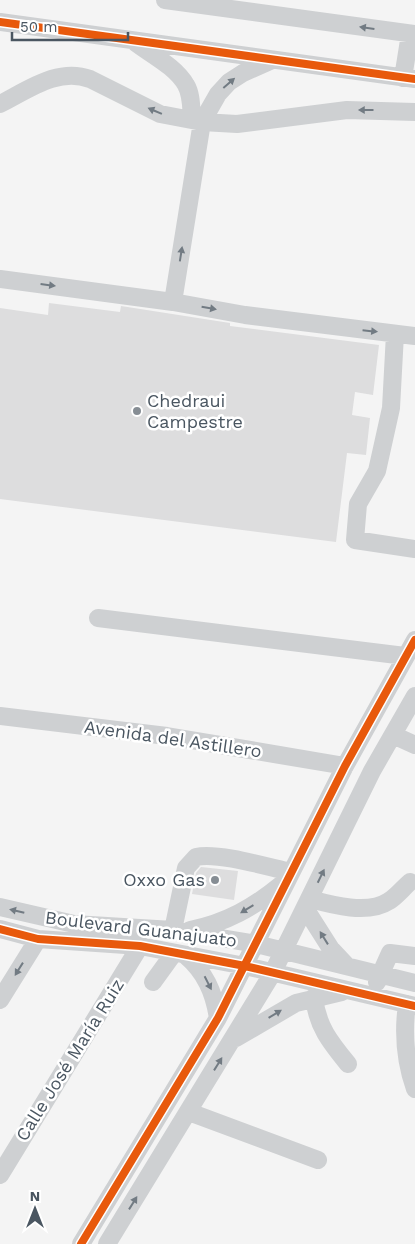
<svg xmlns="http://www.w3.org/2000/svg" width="415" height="1244" font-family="'Work Sans',sans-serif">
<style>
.building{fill:#ddddde}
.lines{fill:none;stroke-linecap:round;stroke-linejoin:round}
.minor{stroke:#ced0d2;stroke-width:18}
.cycleway-casing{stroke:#fff;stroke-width:11}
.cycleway{stroke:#e8590c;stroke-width:8}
.oneway{fill:#727b83}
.poi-dot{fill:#868d94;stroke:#fff;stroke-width:2}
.labels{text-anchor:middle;stroke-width:5;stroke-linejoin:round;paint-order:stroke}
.poi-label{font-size:18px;fill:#4a5661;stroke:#fff;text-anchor:start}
.street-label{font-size:18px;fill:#4a5661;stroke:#fff}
</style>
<rect width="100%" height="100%" fill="#f4f4f4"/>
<path class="building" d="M 49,303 L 120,312 L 121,306 L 230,323 L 230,326 L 379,345 L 373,395 L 355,392 L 352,415 L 370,418 L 366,455 L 347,453 L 336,542 L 0,499 L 0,308 L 48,315 Z
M 201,867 L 238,871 L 234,900 L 192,894 L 196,873 Z"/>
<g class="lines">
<path class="minor" d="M 165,0 L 415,34
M 0,22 L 415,79
M 136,43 C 152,55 176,67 186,85 C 192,95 191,109 192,120
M 403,78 L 410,34
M 0,104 C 28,90 58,67 90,79 L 160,114 L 202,122 L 237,124 L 347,110 L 415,112
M 0,279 L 173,302 L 245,315 L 415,336
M 173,302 L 202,122 L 218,94 L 229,82 L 243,73 L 270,61
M 395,334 L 391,408 L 377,471 L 358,504 L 355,540 L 415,549
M 98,618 L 405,656
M 0,716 L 167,736 L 345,766
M 393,735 L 415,745
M 310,899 C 332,905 368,915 389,901 C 397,896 403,888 410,882
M 0,907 L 74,924 L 173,930 L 256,944 L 415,983
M 305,908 L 331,949 L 346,965
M 0,929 L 38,939 L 140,946 L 245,966 L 415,1006
M 173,930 L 186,868 L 196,857 C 218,852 268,867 291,872
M 190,930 C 226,923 254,907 282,884
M 185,955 C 205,972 214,992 218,1018
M 153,982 L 174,953
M 377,982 L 390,953 L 415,956
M 314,997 C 317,1026 330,1042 348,1064
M 0,1000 L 38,939
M 407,1004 C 403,1033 405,1061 415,1089
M 236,1038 L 296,1003 L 342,992
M 189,1112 L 318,1160
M 0,1175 L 140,946
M 81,1244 L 218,1018 L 345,766 L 415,640
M 107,1244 L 272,974 L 372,771 L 415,696"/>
<defs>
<path id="cycleway" d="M 0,22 L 415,79
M 0,929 L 38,939 L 140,946 L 245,966 L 415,1006
M 81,1244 L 218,1018 L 345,766 L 415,640"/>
</defs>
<use href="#cycleway" class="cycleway-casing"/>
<use href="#cycleway" class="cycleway"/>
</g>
<defs><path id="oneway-solid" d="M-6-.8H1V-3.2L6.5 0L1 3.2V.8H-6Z" transform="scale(1.25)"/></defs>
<g class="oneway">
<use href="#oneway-solid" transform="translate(367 28) rotate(-172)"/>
<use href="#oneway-solid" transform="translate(229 83) rotate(-41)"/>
<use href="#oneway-solid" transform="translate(366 110) rotate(180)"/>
<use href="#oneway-solid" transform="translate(155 111) rotate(-157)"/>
<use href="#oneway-solid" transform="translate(181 254) rotate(-81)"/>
<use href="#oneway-solid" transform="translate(48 285) rotate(7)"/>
<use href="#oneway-solid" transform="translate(209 308) rotate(10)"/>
<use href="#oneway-solid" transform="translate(370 331) rotate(6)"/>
<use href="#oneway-solid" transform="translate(321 876) rotate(-64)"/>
<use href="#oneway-solid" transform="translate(247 909) rotate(149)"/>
<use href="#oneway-solid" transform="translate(17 911) rotate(-167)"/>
<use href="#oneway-solid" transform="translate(324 938) rotate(-122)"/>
<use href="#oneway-solid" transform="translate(19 969) rotate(122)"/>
<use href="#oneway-solid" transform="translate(208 983) rotate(63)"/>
<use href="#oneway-solid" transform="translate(275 1014) rotate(-31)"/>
<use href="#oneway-solid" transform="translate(218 1064) rotate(-58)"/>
<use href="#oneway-solid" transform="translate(133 1203) rotate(-58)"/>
</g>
<g class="poi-dot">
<circle cx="137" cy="411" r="5"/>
<circle cx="215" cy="880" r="5"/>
</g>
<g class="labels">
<g class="poi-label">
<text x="147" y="407">Chedraui<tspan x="147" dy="21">Campestre</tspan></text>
<text x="205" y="886" text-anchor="end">Oxxo Gas</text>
</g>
<g class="street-label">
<text transform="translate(173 739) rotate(8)" y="6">Avenida del Astillero</text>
<text transform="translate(141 929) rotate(7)" y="6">Boulevard Guanajuato</text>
<text transform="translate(70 1060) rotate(-58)" y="6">Calle José María Ruiz</text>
</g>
</g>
<g transform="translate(35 1209)" stroke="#ffffff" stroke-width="4" paint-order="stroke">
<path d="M0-4L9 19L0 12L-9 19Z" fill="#4a5661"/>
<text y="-8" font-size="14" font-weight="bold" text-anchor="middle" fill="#4a5661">N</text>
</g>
<path d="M12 32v8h116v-8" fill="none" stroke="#4a5661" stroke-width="2.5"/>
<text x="20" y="32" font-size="15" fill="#4a5661" stroke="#ffffff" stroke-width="4" paint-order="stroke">50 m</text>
</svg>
